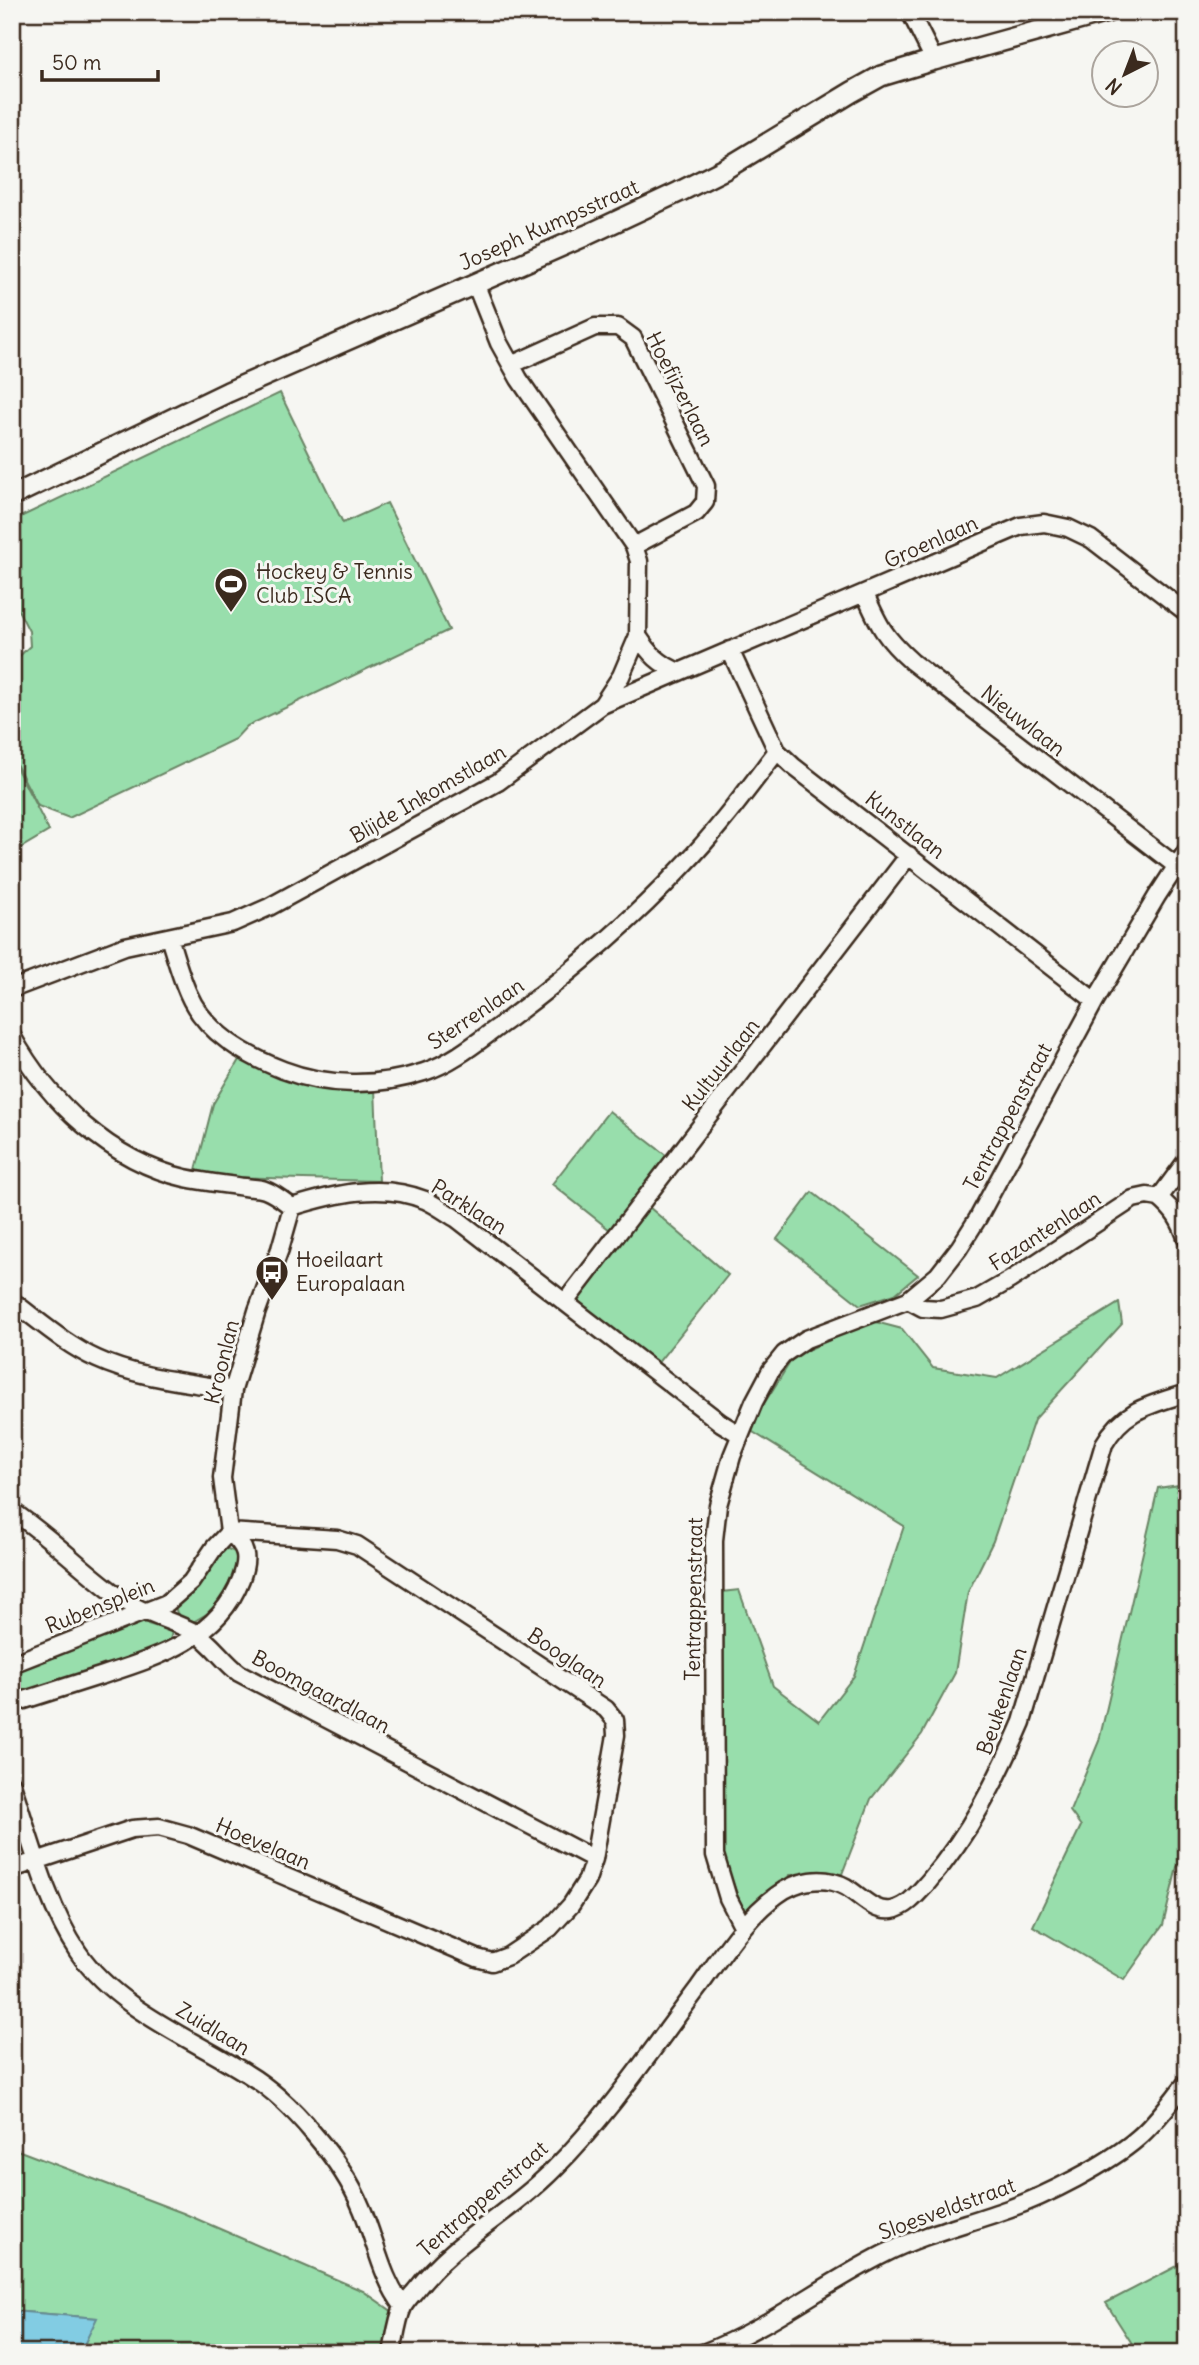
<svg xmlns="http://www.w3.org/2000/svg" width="1199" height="2365" font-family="Delius,sans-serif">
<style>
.green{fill:#98deac;stroke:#6a8465;stroke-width:2}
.water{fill:#82cce3;stroke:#668b94;stroke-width:2}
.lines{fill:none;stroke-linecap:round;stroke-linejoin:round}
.minor-casing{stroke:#3b2a1e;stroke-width:21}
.tertiary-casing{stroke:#3b2a1e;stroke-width:24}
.minor{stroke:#f6f6f2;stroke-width:16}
.tertiary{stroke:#f6f6f2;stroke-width:19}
.labels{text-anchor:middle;stroke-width:6;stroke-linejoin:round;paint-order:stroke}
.street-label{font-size:21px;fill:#3b2a1e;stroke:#f6f6f2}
.poi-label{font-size:21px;fill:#3b2a1e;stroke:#f6f6f2;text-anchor:start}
</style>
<rect width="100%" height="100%" fill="#f6f6f2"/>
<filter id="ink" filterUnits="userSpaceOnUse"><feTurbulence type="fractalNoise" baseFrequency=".0143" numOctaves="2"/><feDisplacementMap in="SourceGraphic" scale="14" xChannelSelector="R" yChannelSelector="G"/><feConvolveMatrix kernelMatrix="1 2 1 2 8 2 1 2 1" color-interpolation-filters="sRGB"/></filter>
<g filter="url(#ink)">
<path class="green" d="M 280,393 L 343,523 L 387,503 L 449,630 L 247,726 L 235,739 L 69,818 L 38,806 L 15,762 L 12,762 L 12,663 L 30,646 L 29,631 L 12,598 L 12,521 Z
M 14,763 L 49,831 L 12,853 L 12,764 Z
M 240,1058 C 293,1087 315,1089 375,1089 L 379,1181 L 225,1177 L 196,1170 L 213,1104 Z
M 609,1111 L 667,1156 L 610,1230 L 552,1184 Z
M 812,1192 L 918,1275 L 895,1294 L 860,1305 L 777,1239 Z
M 649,1207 L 728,1275 L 656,1365 L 576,1300 Z
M 1119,1303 L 1122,1324 L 1034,1420 L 993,1541 L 968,1592 L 955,1673 L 922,1734 L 871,1799 L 842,1874 L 790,1875 L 745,1915 L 724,1859 L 722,1592 L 739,1590 L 773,1686 L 819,1721 L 854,1676 L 904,1526 L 748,1429 L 794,1356 L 872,1321 L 902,1329 L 933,1368 L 997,1378 Z
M 1187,1484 L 1187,1857 L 1177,1867 L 1163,1925 L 1124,1980 L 1033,1926 L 1081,1826 L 1070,1811 L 1099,1741 L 1158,1488 Z
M 223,1547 L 235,1552 L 238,1567 L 220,1606 L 193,1622 L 178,1616 L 175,1607 Z
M 141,1622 L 172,1631 L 169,1646 L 12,1698 L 12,1671 Z
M 12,2148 L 183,2213 L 363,2291 L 393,2312 L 383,2353 L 80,2353 L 96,2318 L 12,2311 Z
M 1187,2261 L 1187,2353 L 1138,2353 L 1106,2303 Z"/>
<path class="water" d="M 12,2311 L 97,2318 L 80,2353 L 12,2353 Z"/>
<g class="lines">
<defs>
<path id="minor" d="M 910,12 L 934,60
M 511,365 L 595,327 L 618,327 L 633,338 L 706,486 L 705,502 L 696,513 L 634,546
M 865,594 C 879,626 885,638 912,662 L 1175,865
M 638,636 C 650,654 659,664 679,672
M 730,650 L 777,751 L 793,766 L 1095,1001
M 602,705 L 1021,526 L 1044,523 L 1068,528 L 1091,539 L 1187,613
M 169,937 C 175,956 180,975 188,993 C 205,1033 245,1055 283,1070 C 327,1087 379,1087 424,1072 C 455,1062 482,1038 509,1019 C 572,972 629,924 683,866 C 717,831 747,790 777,751
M 12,989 L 125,946 L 233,923 L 269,907 L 498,782 L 602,705 L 621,676 L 638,636 L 639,561 L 634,546 L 519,379 L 499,343 L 475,283
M 12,1036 C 48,1101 110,1161 185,1178 C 204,1182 224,1184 244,1187 C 250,1188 259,1188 265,1190 C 274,1193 284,1201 292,1207 C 334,1194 382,1182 425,1200 C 436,1205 447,1213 457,1219 L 721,1423 L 739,1434
M 1159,1198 C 1174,1210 1181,1222 1187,1240
M 908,1300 L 923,1308 L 941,1309 L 977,1299 L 1010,1280 L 1133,1199 L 1147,1196 L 1159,1198 L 1187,1160
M 12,1301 C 39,1321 66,1345 97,1359 C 138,1378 188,1382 233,1390
M 566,1301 L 909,855
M 12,1511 C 51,1537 84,1572 122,1599 C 145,1615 172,1620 196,1633 C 212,1643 224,1662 239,1673 L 594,1859
M 229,1532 L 222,1478 L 233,1390 L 257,1311 L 280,1249 L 292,1207
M 12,1664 L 167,1603 L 191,1582 L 214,1548 L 229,1532
M 12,1704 C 41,1695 71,1685 100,1676 C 155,1658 218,1640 241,1579 C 249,1557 247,1547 229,1532
M 12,1784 C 30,1838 47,1906 78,1952 C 117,2009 189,2037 246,2073 C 271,2088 294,2110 313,2133 C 332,2155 351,2182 362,2209 C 376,2242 381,2277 403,2306
M 12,1869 L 132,1829 L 159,1827 L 188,1835 L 477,1958 L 492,1962 L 508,1956 L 550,1928 L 571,1905 L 587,1880 L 594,1859 L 616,1735 L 615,1720 L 606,1709 L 357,1545 L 337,1539 L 229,1532
M 743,1927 L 728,1898 L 715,1855 L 714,1540 L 718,1505 L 732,1456 L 754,1402 L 771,1370 L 784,1354 L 806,1339 L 908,1300 L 938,1275 L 959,1248 L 978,1218 L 1095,1001 L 1157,896 L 1187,850
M 392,2353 C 395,2339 397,2320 403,2307 C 406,2301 412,2295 416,2290 C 456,2238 510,2214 554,2169 C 609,2114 653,2048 699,1987 C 722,1955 745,1918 777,1895 C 797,1880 824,1875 846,1887 C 861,1896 874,1913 892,1910 C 908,1907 919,1892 929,1881 C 970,1833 997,1780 1022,1722 L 1104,1444 C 1124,1409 1150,1405 1187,1393
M 703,2353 C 769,2328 822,2285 884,2254 C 923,2234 967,2224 1008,2209 C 1046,2196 1108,2164 1138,2138 C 1157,2122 1171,2101 1187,2082"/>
<path id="tertiary" d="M 12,496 L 228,392 L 587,235 L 679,192 L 725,169 L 852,92 L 881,76 L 934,60 L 1107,12"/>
</defs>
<use href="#minor" class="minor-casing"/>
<use href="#tertiary" class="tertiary-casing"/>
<use href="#minor" class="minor"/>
<use href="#tertiary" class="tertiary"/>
</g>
</g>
<defs>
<symbol id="stadium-pin" viewBox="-11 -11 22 30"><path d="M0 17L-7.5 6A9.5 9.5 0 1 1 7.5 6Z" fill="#3b2a1e" stroke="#f6f6f2"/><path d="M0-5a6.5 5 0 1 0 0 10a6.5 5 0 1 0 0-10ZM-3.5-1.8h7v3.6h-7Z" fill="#fff"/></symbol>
<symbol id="bus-pin" viewBox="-11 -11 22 30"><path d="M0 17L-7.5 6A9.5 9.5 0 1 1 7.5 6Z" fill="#3b2a1e" stroke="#f6f6f2"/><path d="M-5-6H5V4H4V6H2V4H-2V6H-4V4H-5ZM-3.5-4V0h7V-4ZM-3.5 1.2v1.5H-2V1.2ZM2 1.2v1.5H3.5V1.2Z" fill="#fff"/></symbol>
</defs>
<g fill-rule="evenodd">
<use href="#stadium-pin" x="212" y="565" width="38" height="52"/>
<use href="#bus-pin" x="253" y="1253" width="38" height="52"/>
</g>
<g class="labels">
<g class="street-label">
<text transform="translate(549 225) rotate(-24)" y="7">Joseph Kumpsstraat</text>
<text transform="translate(680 389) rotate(63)" y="7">Hoefijzerlaan</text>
<text transform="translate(931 542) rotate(-24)" y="7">Groenlaan</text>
<text transform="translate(1023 721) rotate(38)" y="7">Nieuwlaan</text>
<text transform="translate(428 794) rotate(-30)" y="7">Blijde Inkomstlaan</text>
<text transform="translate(905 825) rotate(38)" y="7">Kunstlaan</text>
<text transform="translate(476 1014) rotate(-34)" y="7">Sterrenlaan</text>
<text transform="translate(721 1065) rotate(-52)" y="7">Kultuurlaan</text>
<text transform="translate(1008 1117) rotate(-62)" y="7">Tentrappenstraat</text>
<text transform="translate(469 1207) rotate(32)" y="7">Parklaan</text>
<text transform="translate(1045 1231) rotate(-33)" y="7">Fazantenlaan</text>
<text transform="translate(222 1362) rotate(-76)" y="7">Kroonlan</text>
<text transform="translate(694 1599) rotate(-89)" y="7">Tentrappenstraat</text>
<text transform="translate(100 1606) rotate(-22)" y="7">Rubensplein</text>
<text transform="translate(567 1658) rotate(34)" y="7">Booglaan</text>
<text transform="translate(321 1692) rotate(28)" y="7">Boomgaardlaan</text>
<text transform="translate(1002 1701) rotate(-71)" y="7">Beukenlaan</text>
<text transform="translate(263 1844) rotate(23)" y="7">Hoevelaan</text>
<text transform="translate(213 2029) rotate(31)" y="7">Zuidlaan</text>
<text transform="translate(483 2199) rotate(-41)" y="7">Tentrappenstraat</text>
<text transform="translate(947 2209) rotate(-20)" y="7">Sloesveldstraat</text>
</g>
<g class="poi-label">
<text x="256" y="579">Hockey &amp; Tennis<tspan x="256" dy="24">Club ISCA</tspan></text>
<text x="296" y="1267">Hoeilaart<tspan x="296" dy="24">Europalaan</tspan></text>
</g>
</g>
<rect width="1199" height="2365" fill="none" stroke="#f6f6f2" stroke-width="42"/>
<rect x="21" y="21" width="1157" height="2323" fill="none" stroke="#3b2a1e" stroke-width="2.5" filter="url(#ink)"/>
<g transform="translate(1125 74) rotate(222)"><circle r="33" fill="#f6f6f2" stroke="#aba49d" stroke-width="2"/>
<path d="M0-5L12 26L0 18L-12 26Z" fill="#3b2a1e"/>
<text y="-10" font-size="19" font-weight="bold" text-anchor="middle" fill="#3b2a1e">N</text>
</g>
<path d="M42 70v10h116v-10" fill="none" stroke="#3b2a1e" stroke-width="3.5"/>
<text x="52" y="70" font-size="21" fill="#3b2a1e" stroke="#f6f6f2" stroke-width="5" paint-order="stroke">50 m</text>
</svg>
